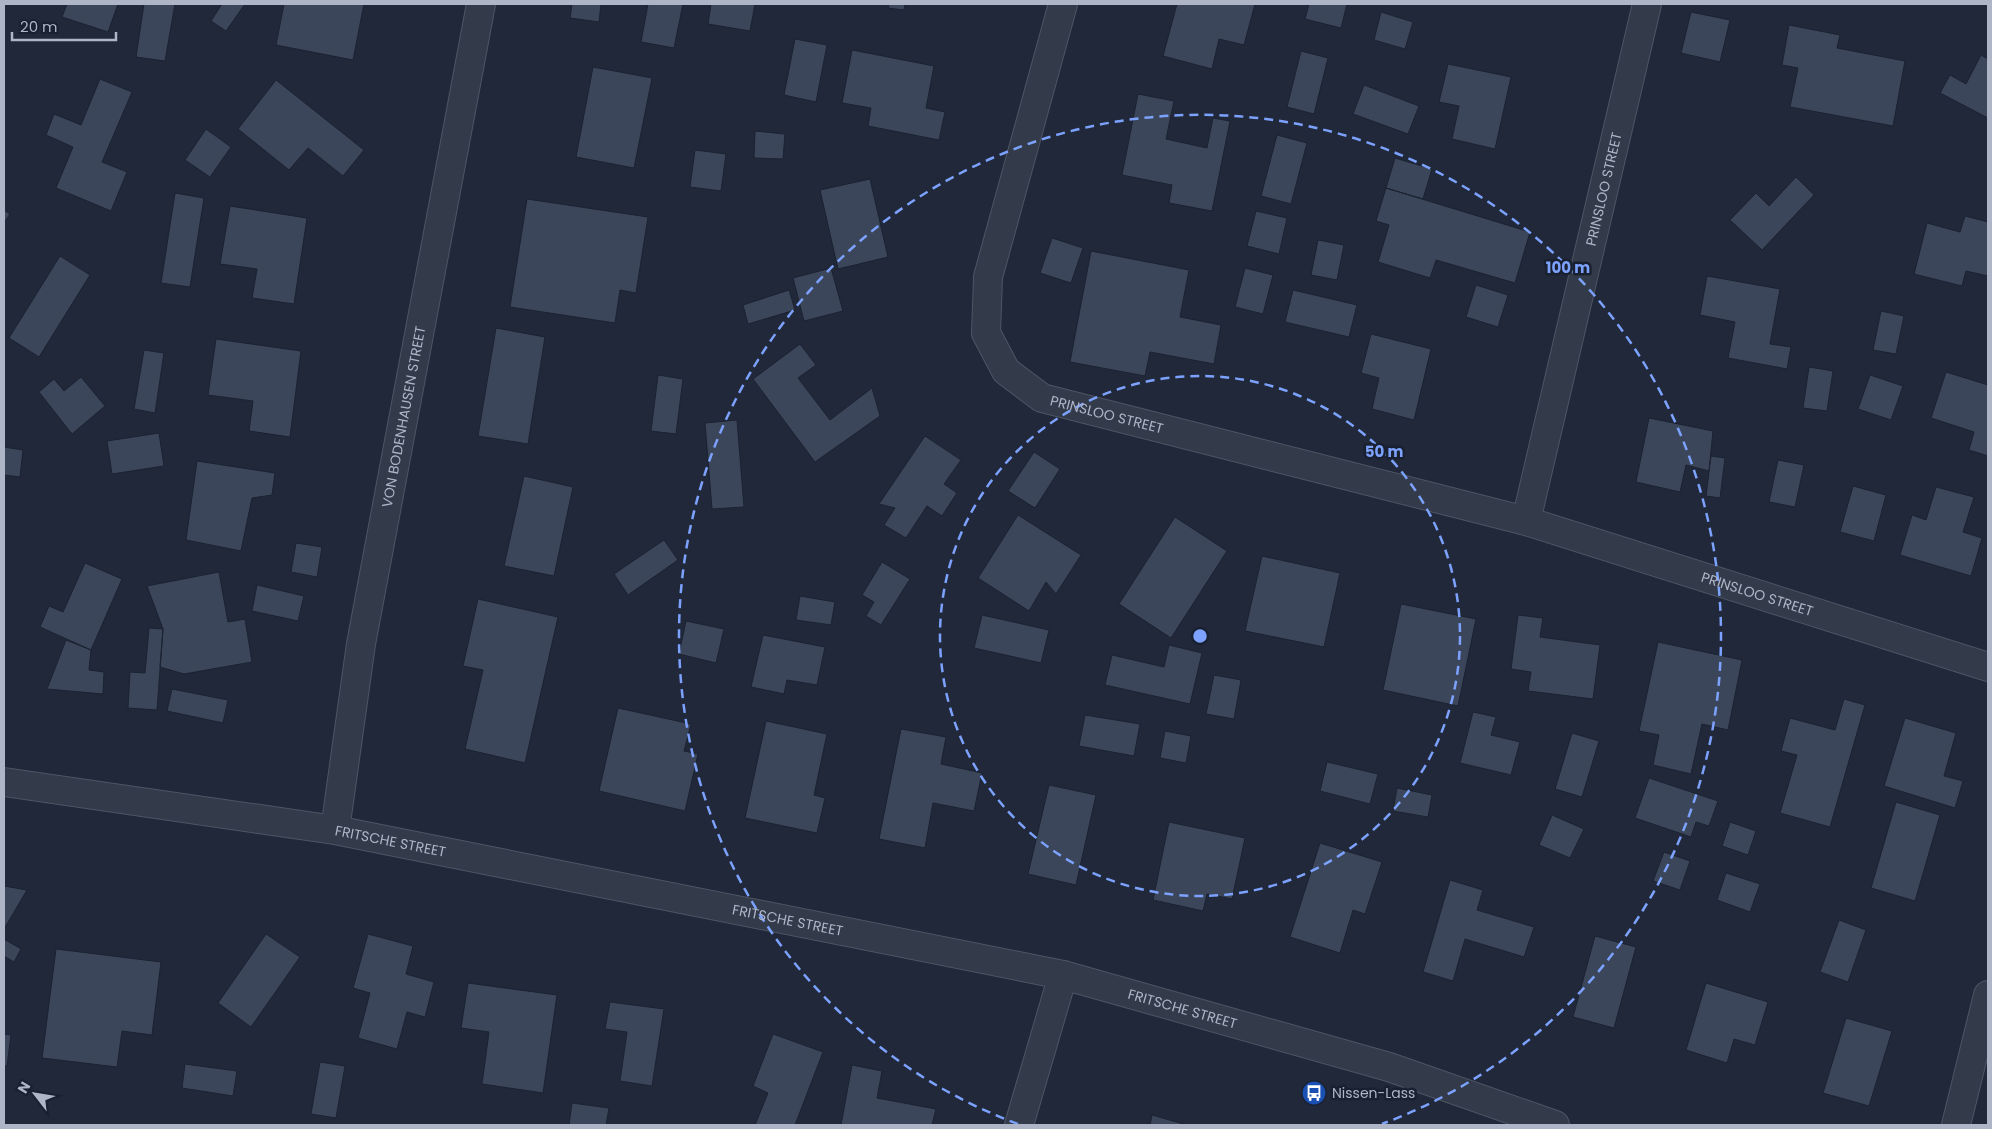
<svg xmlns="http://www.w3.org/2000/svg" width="1992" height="1129" font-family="Poppins,sans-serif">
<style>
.building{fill:#3b465a;stroke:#1b2231}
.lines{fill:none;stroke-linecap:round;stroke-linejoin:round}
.minor-casing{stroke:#4e5565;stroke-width:30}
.minor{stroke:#333b4a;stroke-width:28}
.ring{fill:none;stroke:#7ca2fe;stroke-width:2.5;stroke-dasharray:9 6}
.labels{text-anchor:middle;stroke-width:5;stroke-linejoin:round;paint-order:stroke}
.street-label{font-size:14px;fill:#aeb5c7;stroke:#19202f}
.poi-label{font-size:14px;fill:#aeb5c7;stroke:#19202f;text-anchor:start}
.centre{fill:#7ca2fe;stroke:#19202f;stroke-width:2.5}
.ring-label{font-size:15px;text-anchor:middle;font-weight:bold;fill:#7ca2fe;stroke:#19202f;stroke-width:5;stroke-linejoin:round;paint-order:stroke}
</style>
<rect width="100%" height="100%" fill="#20283a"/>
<path class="building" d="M 67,4 L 118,4 L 108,32 L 62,17 Z
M 144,4 L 175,4 L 165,61 L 136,57 Z
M 222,4 L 245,4 L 226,31 L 211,21 Z
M 284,4 L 364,4 L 353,60 L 276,45 Z
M 572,4 L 601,4 L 599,22 L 570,18 Z
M 648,4 L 683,4 L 674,48 L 641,42 Z
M 711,4 L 755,4 L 750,31 L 708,24 Z
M 889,4 L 905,4 L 904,10 L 888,8 Z
M 1177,4 L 1255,4 L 1244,45 L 1219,39 L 1212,69 L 1163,56 Z
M 1309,4 L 1347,4 L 1341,28 L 1305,19 Z
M 1381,12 L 1413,22 L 1405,49 L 1374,40 Z
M 1691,12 L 1730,20 L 1720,62 L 1681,53 Z
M 1789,25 L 1840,35 L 1837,48 L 1905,61 L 1893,126 L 1790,107 L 1798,68 L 1782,65 Z
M 795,39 L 827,45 L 816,102 L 784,95 Z
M 852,50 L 934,66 L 926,108 L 945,112 L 939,140 L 868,126 L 871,108 L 842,103 Z
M 1301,51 L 1328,58 L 1314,114 L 1287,107 Z
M 1981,55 L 1988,59 L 1988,118 L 1940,93 L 1950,75 L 1966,84 Z
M 1448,64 L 1511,77 L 1495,149 L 1452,139 L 1459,106 L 1439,102 Z
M 593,67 L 652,78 L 634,168 L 576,157 Z
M 100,79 L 132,92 L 102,162 L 127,172 L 111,211 L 56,188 L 73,147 L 46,135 L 54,114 L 81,125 Z
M 276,80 L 364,150 L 343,176 L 308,148 L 289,170 L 238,129 Z
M 1364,85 L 1419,106 L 1408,134 L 1353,114 Z
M 1138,94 L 1174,101 L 1166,139 L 1207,148 L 1213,118 L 1230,121 L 1212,211 L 1169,203 L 1172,185 L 1122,175 Z
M 206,129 L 231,147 L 210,177 L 185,160 Z
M 755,131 L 785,134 L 783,159 L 754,158 Z
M 1277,135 L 1307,143 L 1291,204 L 1261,196 Z
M 695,150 L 726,154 L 721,191 L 690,187 Z
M 1395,158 L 1432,169 L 1423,199 L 1386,188 Z
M 1796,177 L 1814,195 L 1762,250 L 1730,220 L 1756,193 L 1769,206 Z
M 870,179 L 888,257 L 838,269 L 820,190 Z
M 1386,188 L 1530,232 L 1515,283 L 1436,260 L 1430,278 L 1378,262 L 1389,225 L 1376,221 Z
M 175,193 L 204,198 L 190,287 L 161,283 Z
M 527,199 L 648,217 L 636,293 L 620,290 L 615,323 L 510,307 Z
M 230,206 L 307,218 L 294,304 L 252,298 L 257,269 L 220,264 Z
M 4,210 L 10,214 L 4,223 Z
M 1256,211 L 1287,218 L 1279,254 L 1247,246 Z
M 1965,216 L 1988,222 L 1988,276 L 1966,271 L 1962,286 L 1914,274 L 1927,223 L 1960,232 Z
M 1052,238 L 1083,248 L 1071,283 L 1040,273 Z
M 1318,240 L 1344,245 L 1337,280 L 1311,275 Z
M 1091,251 L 1189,270 L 1180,317 L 1221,325 L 1214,364 L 1150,352 L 1145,376 L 1070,362 Z
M 60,256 L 90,275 L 39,357 L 9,338 Z
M 831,268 L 843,311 L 804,321 L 793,278 Z
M 1245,268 L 1273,275 L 1263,314 L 1235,307 Z
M 1707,276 L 1780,289 L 1770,344 L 1791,347 L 1787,369 L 1728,358 L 1735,322 L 1700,315 Z
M 1476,285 L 1508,295 L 1498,327 L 1466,317 Z
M 789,290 L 795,310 L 748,324 L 743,305 Z
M 1293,290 L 1357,305 L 1349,337 L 1285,322 Z
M 1881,311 L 1904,316 L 1896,354 L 1873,350 Z
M 496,328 L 545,337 L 528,444 L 478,436 Z
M 1371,334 L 1431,349 L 1414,420 L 1372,409 L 1379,378 L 1361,373 Z
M 216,339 L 301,351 L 290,437 L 249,431 L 253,401 L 208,395 Z
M 800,344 L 816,365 L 798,378 L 830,420 L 872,388 L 880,416 L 815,462 L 753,379 Z
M 144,350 L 164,353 L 155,413 L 134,409 Z
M 1809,367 L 1833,371 L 1827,411 L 1803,408 Z
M 1946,372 L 1988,385 L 1988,456 L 1969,450 L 1974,432 L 1931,418 Z
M 658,375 L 683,379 L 676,434 L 651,431 Z
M 1870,375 L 1903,386 L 1891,420 L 1858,409 Z
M 81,377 L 105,406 L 72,434 L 39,392 L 54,379 L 64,391 Z
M 1649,418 L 1713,431 L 1709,471 L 1686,465 L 1680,492 L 1636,482 Z
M 737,420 L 744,507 L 712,509 L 705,423 Z
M 159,433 L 164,466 L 112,474 L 107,441 Z
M 925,436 L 961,460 L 944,484 L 957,493 L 942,516 L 927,506 L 906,538 L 884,525 L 895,508 L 879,504 Z
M 4,447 L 23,450 L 20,477 L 4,475 Z
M 1034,452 L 1060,469 L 1035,508 L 1008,491 Z
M 1711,456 L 1725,458 L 1720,498 L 1706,496 Z
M 1778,460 L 1804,465 L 1795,507 L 1769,502 Z
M 197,461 L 275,473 L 272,495 L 252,498 L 241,551 L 186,540 Z
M 524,476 L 573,487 L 554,576 L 504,566 Z
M 1853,486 L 1886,495 L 1874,541 L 1840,532 Z
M 1936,487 L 1974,497 L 1963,532 L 1982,538 L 1971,576 L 1900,555 L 1912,515 L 1926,520 Z
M 1018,515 L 1081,555 L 1056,594 L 1046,582 L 1029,611 L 978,578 Z
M 1175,517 L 1227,551 L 1171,638 L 1119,604 Z
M 664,540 L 678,560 L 628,595 L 614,574 Z
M 296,543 L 322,547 L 317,577 L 291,572 Z
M 1262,556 L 1340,573 L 1324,647 L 1245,631 Z
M 882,562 L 910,579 L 881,625 L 866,616 L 874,602 L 862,595 Z
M 85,563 L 122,579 L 91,650 L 40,627 L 49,606 L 63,612 Z
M 219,572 L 228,622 L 245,619 L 252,662 L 184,674 L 160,667 L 163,629 L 147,586 Z
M 257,585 L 304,596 L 298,621 L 252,611 Z
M 800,596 L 835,602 L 831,625 L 796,620 Z
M 478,599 L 558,617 L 525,763 L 465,749 L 483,670 L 463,666 Z
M 1401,604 L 1476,619 L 1458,706 L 1383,690 Z
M 982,615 L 1049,630 L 1041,663 L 974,648 Z
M 1518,615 L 1543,618 L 1540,637 L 1600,645 L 1593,699 L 1528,691 L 1531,672 L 1511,669 Z
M 686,621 L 724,629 L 716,663 L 679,654 Z
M 149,628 L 163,629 L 157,710 L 128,708 L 130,672 L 145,673 Z
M 763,635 L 825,647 L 817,685 L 787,680 L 784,694 L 751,687 Z
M 66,640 L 91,650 L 89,670 L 104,672 L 103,694 L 47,689 Z
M 1658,642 L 1742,660 L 1728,730 L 1702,724 L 1691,774 L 1653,765 L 1659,735 L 1639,731 Z
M 1169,645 L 1202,653 L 1190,704 L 1105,685 L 1112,655 L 1164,667 Z
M 1214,675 L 1241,680 L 1234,719 L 1206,714 Z
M 172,689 L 228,700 L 223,723 L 167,711 Z
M 1844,699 L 1865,705 L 1830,827 L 1780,813 L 1797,755 L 1781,751 L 1790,718 L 1835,730 Z
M 618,708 L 691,724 L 684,751 L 698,754 L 685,811 L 599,791 Z
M 1473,712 L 1496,717 L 1491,735 L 1520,742 L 1511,775 L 1460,763 Z
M 1085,715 L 1140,724 L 1134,756 L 1079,746 Z
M 1905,718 L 1956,733 L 1944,776 L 1963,781 L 1955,808 L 1884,786 Z
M 766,721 L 827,734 L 814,795 L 825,798 L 817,833 L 745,818 Z
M 901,729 L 946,737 L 941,764 L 982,773 L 974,811 L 933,803 L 925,848 L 879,839 Z
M 1165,731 L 1191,736 L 1186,763 L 1160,758 Z
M 1572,733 L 1599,741 L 1582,797 L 1555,789 Z
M 1327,762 L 1378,774 L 1370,804 L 1320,791 Z
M 1649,778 L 1718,801 L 1709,826 L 1696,822 L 1691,837 L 1635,818 Z
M 1049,785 L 1096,795 L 1076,885 L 1028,874 Z
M 1397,788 L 1432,795 L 1428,817 L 1393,811 Z
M 1896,802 L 1940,815 L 1915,901 L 1871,888 Z
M 1552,815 L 1584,829 L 1570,858 L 1539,845 Z
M 1169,822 L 1245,838 L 1232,899 L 1207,894 L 1203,911 L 1153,900 Z
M 1730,822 L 1756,831 L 1748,855 L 1722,846 Z
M 1320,843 L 1382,862 L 1365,914 L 1353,910 L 1340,953 L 1290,937 Z
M 1664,852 L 1690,861 L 1680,890 L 1653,881 Z
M 1726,873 L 1760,884 L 1750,912 L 1717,900 Z
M 1450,880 L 1483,890 L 1477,910 L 1534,927 L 1524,957 L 1465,939 L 1453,981 L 1423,972 Z
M 4,886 L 27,890 L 4,929 Z
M 1839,920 L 1866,930 L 1848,982 L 1820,972 Z
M 266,934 L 300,957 L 251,1027 L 218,1003 Z
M 368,934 L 413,946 L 406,974 L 434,982 L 425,1017 L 407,1012 L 397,1049 L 358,1038 L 370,993 L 353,988 Z
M 1595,936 L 1636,947 L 1614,1028 L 1573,1017 Z
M 4,939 L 21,949 L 14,962 L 4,956 Z
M 56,949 L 161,962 L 152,1035 L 122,1031 L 117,1067 L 42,1058 Z
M 468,983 L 557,995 L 543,1093 L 482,1084 L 489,1032 L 461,1028 Z
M 1706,983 L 1768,1002 L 1755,1045 L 1734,1039 L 1727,1063 L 1686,1050 Z
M 610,1002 L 664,1009 L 652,1086 L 620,1081 L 627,1032 L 605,1029 Z
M 1846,1018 L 1892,1031 L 1869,1106 L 1823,1093 Z
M 4,1034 L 11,1035 L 7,1066 L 4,1066 Z
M 773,1034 L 823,1052 L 795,1125 L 755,1125 L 768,1093 L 753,1086 Z
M 320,1062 L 345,1066 L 336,1118 L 311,1114 Z
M 185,1064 L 237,1071 L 233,1096 L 182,1088 Z
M 852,1065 L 882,1071 L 877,1098 L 936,1109 L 932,1125 L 841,1125 Z
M 572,1103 L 609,1108 L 606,1125 L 569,1125 Z
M 1152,1115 L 1187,1125 L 1150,1125 Z"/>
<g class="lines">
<defs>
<g id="minor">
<path id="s1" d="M 1063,4 L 988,277 L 986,333 L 1006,371 L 1042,398 L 1526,521 L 1988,667"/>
<path id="s2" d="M 1526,521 L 1647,4"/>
<path id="s3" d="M 4,782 L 335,830 L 1063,975 L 1389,1067 L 1555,1125"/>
<path id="s4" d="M 335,830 L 361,644 L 481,4"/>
<path d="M 1019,1125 L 1063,975"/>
<path d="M 1956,1125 L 1988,995"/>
</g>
</defs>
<use href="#minor" class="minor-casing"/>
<use href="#minor" class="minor"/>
</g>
<g class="ring">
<circle cx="1200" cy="636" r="260"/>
<path d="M1018 1124A521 521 0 1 1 1382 1124"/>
</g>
<defs>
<symbol id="bus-disc" viewBox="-11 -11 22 22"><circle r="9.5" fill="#1a4fb4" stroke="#19202f"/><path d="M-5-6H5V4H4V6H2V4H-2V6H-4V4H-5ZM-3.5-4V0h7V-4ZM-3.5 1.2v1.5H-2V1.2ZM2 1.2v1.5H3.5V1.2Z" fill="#fff"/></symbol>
</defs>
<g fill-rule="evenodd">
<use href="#bus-disc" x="1300" y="1079" width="28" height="28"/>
</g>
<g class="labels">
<g class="street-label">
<text dy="5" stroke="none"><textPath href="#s2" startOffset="341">PRINSLOO STREET</textPath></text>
<text dy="5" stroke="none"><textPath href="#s1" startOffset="494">PRINSLOO STREET</textPath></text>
<text dy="5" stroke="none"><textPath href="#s4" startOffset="419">VON BODENHAUSEN STREET</textPath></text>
<text dy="5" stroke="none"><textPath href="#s1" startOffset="1169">PRINSLOO STREET</textPath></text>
<text dy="5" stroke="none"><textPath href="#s3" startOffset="391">FRITSCHE STREET</textPath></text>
<text dy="5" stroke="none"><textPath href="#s3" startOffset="796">FRITSCHE STREET</textPath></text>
<text dy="5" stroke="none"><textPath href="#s3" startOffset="1201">FRITSCHE STREET</textPath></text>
</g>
<g class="poi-label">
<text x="1332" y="1098">Nissen-Lass</text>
</g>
</g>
<circle cx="1200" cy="636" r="8" class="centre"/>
<g class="ring-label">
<text x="1568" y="273">100 m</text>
<text x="1384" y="457">50 m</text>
</g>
<rect width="1992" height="1129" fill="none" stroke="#aeb5c7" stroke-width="10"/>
<g transform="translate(35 1094) rotate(301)" stroke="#19202f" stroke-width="4" paint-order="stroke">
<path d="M0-4L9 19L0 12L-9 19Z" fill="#aeb5c7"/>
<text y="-8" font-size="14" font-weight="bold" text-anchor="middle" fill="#aeb5c7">N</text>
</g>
<path d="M12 32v8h104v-8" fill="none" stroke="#aeb5c7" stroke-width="2.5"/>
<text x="20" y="32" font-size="15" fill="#aeb5c7" stroke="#19202f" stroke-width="4" paint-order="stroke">20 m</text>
</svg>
